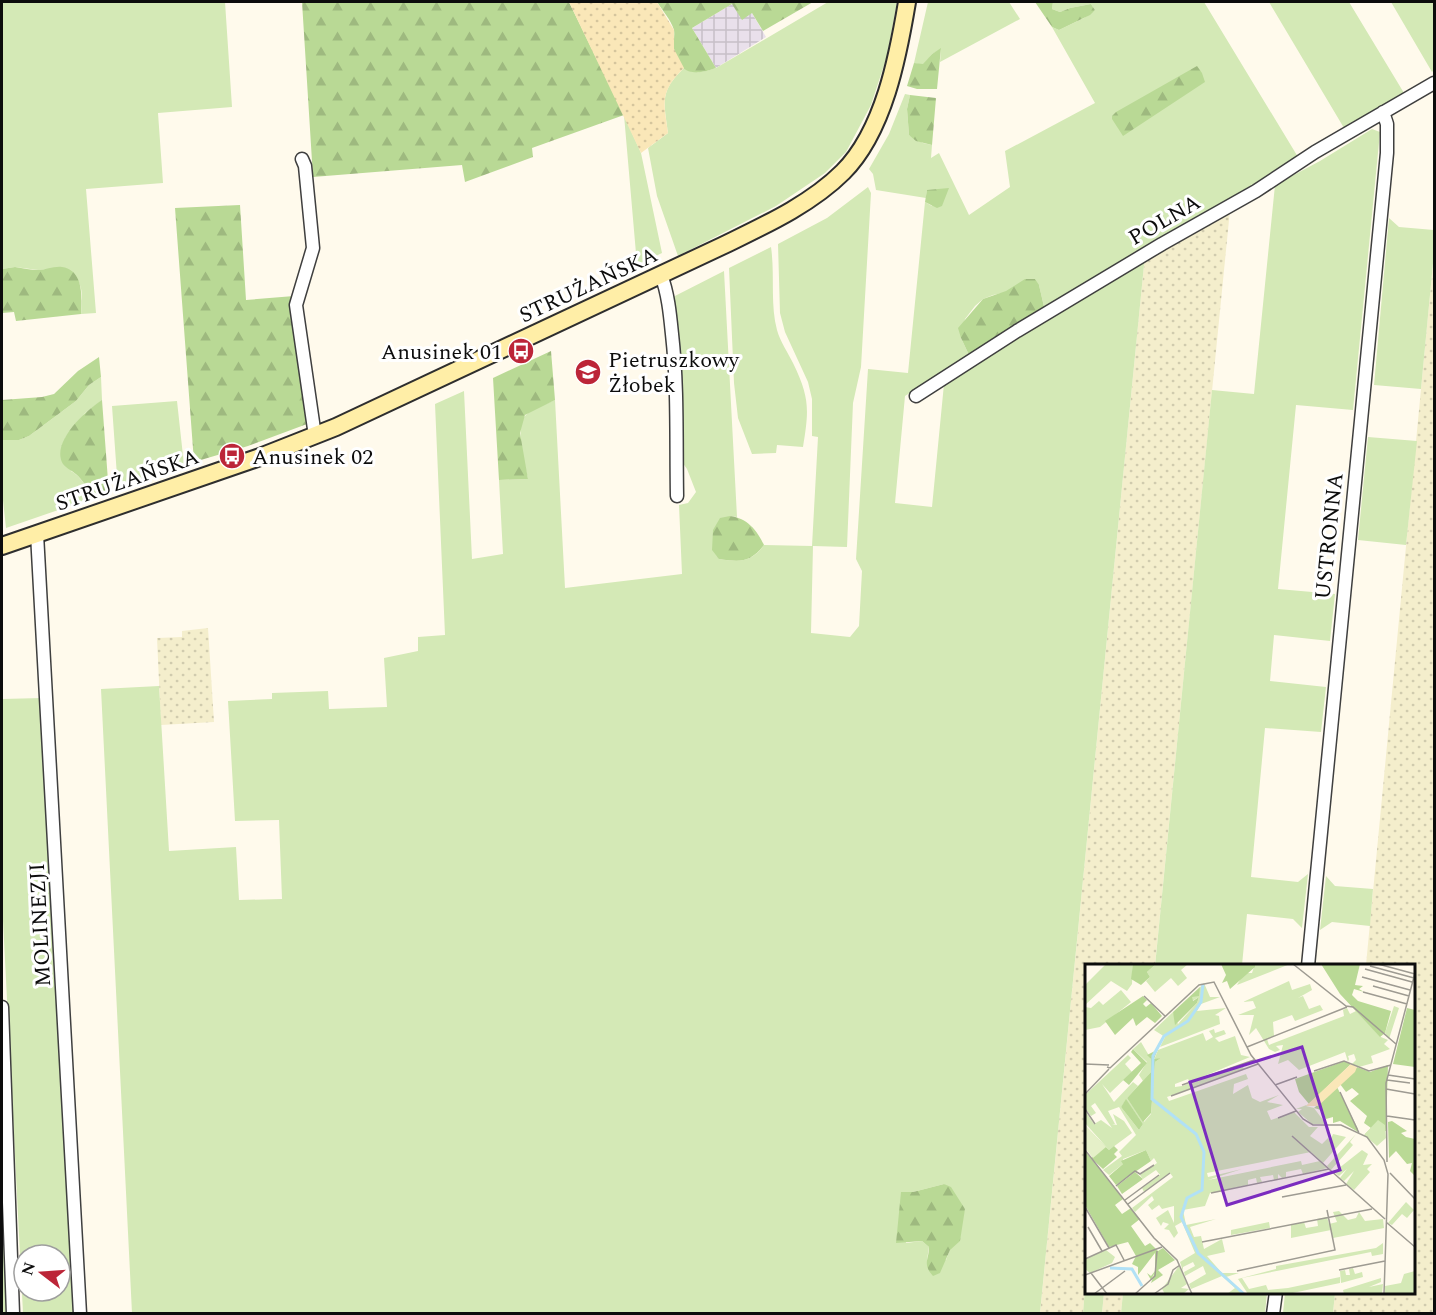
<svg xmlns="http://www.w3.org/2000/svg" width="1436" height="1315" font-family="Spectral,serif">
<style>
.industrial{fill:url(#industrial-grid)}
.farmland{fill:url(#farmland-dots)}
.grass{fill:#d4e9b6;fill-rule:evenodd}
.forest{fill:url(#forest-firs)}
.sand{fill:url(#sand-dots)}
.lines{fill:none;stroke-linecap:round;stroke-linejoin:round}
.minor-casing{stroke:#3f3f3f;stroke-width:15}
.secondary-casing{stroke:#2e2e2e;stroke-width:20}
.minor{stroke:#fff;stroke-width:12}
.secondary{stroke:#ffeea7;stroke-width:16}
.labels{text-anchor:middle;stroke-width:6;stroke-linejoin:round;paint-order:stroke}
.street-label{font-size:22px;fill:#0c0c0c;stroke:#fff}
.poi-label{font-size:22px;fill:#0c0c0c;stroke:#fff;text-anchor:start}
.inset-river{fill:none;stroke:#b1e1f6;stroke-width:3}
.inset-road{fill:none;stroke:#9e9b92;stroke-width:1.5}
.view{fill:#7b2cbf;fill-opacity:0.15;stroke:#7b2cbf;stroke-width:3}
.inset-edge{fill:none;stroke:#0c0c0c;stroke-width:3}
</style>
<defs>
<pattern id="industrial-grid" width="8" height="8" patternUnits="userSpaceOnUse" patternTransform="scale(1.5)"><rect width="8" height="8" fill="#e9e0eb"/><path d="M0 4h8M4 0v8" fill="none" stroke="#c7bfc8"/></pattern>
<pattern id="farmland-dots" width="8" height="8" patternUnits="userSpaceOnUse" patternTransform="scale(1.5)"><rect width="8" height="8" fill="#f4eecc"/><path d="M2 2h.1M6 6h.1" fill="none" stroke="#d0cbae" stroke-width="1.8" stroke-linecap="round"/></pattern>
<pattern id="forest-firs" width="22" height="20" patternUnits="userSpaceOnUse" patternTransform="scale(1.5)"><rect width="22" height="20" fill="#b9d995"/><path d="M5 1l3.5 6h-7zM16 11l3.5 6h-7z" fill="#9eb97f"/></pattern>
<pattern id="sand-dots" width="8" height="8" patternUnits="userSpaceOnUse" patternTransform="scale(1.5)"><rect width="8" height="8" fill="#fae7b8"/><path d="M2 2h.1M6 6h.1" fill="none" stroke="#d5c59d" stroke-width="1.8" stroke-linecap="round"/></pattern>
</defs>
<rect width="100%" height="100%" fill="#fffaec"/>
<path class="industrial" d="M 732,4 L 752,13 L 766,37 L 716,68 L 692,28 Z"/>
<path class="farmland" d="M 1230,210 L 1155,965 L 1086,966 L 1086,1277 L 1083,1313 L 1040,1314 L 1145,255 Z
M 1434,253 L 1434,1313 L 1333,1314 L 1335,1293 L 1414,1292 L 1414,966 L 1366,965 Z
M 208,628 L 214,722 L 161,725 L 157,638 L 182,637 L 182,631 Z
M 1104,1293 L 1123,1293 L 1121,1313 L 1102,1314 Z"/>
<path class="grass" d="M 2,2 L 225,2 L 232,107 L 158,113 L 163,183 L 86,189 L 96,313 L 81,314 C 83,294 84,280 65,268 L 38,270 L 15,267 L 2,269 Z
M 828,2 L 897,2 L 887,56 L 871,105 L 846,152 L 825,173 L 776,206 L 678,256 L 657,196 L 648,148 L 668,133 C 664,102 659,92 684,68 C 695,75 704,72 716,68 Z
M 928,2 L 1009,2 L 1020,19 L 940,62 L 941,49 L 932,54 L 923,65 L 914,63 Z
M 1053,2 L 1204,2 L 1298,157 L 1045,311 L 1039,285 L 993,295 L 983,299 L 975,306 L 965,319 L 961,338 L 969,355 L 905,396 L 895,503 L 932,507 L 944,384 L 1145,255 L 1040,1313 L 132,1313 L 101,689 L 159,686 L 169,851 L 236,847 L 239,900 L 282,899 L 279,820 L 235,821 L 228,701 L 272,699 L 272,693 L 328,691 L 329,709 L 387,707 L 384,658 L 418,651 L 418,637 L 445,635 L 435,404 L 464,391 L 472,559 L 503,554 L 499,480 L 528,479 C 525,464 514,426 526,415 C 532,408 547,404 555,400 L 565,588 L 682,574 L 679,505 L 688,503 L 696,492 L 687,469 L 682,462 L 671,298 L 724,271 L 737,517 L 730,516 L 719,559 C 739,562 751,563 764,545 L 812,546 L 818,437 L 812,436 L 812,399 L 808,382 L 785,332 L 780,313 L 778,244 L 827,218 L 868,187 L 871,193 L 861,367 L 853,403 L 847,547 L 813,546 L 811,633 L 850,637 L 859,626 L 862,571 L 856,559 L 868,369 L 908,373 L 925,202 L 932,206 L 927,190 L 926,198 L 876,190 L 873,174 L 869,169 L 889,134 L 905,94 L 910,95 L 907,109 L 909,135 L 923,143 L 932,145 L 931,158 L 939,153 L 969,215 L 1010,187 L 1005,151 L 1095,103 L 1052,27 L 1059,30 L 1084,18 L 1095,10 L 1091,4 L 1070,8 L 1060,12 L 1052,9 ZM 944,1184 L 965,1209 L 946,1260 L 927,1260 L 929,1247 L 922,1241 L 906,1243 L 901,1192 L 913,1192 Z
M 1269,2 L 1349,2 L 1404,93 L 1344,128 Z
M 1391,2 L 1434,2 L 1434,70 L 1432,72 Z
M 624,115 L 641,153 L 662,253 L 637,265 Z
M 1372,129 L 1380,132 L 1353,410 L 1296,405 L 1278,589 L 1335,594 L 1330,641 L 1274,635 L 1270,681 L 1326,687 L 1321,732 L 1265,728 L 1251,877 L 1298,882 L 1308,874 L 1302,928 L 1293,919 L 1247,914 L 1242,965 L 1155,966 L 1212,390 L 1254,394 L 1275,185 L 1320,161 Z
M 1389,218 L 1399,227 L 1434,230 L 1434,253 L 1421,389 L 1374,385 Z
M 771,247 C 775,274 770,304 777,330 C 780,341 788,353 793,363 C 810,398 809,410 803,447 L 777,445 L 776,453 L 752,454 L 738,418 L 734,383 L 729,268 Z
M 101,377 L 102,400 L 85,413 L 65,438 L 71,471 C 82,477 87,490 96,497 L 6,528 L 2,491 L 2,440 L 19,440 L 29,436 L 76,401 L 89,385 Z
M 177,401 L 184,465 L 118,490 L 112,406 Z
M 1368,437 L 1417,441 L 1406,545 L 1358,540 Z
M 42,698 L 75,1313 L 23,1313 L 2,901 L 2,699 ZM 24,1255 L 60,1255 L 60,1291 L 24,1291 Z
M 1326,876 L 1335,886 L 1373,889 L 1370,926 L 1332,922 L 1320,930 Z
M 2,1200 L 8,1313 L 2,1313 Z
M 1086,1277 L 1086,1292 L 1104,1293 L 1102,1313 L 1083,1313 Z
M 1123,1293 L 1123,1292 L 1267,1293 L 1265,1313 L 1121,1313 Z
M 1285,1293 L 1335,1293 L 1333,1313 L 1283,1313 Z"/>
<path class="forest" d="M 302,2 L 569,2 L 624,115 L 532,148 L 533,157 L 465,182 L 462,165 L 313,177 Z
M 657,2 L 813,2 L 763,31 L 752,13 L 742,20 L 732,4 L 692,28 L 716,68 C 695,76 679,75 674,49 C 673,43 675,36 674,30 C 671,20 662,10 657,2 Z
M 1035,2 L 1053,2 L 1052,9 L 1060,12 L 1070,8 L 1091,4 L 1095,10 L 1090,15 L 1059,30 L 1052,27 Z
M 941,48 L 937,89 L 917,89 L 907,86 L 914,63 L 923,64 L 932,54 Z
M 1197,66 L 1202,73 L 1205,82 L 1123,136 L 1112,119 L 1112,116 L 1116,112 Z
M 910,95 L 936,98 L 932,145 L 916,141 L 909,135 L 907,109 Z
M 949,188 L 942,206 L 937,208 L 925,202 L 927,190 Z
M 240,205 L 246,300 L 294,296 L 307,424 L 248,446 L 194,462 L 175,208 Z
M 15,267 C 23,268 31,270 38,270 C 46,270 54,266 62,267 C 84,270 82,298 81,314 L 16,321 L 14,312 L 2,313 L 2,269 Z
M 1025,279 L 1035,279 L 1039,285 L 1045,311 L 969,355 L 961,338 L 958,328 L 983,299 L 1006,291 Z
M 551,351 L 555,400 L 525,415 L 520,433 L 528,479 L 499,480 L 493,378 Z
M 99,357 L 101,377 L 89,385 L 76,401 L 29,436 L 19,440 L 2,440 L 2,400 L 42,397 L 54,394 L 78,371 Z
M 102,400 L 109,494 L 96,497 C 88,491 85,483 78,476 C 73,471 67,469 63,464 C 50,443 86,410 102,400 Z
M 730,516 C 747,518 757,530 764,545 C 750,563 740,562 719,559 L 712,550 L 713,530 L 720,518 Z
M 944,1184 L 951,1187 L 965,1209 L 960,1241 L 950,1250 L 940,1273 L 933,1276 C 922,1264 929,1260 929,1247 L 922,1241 L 896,1243 L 901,1192 L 913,1192 Z"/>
<path class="sand" d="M 569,2 L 657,2 L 674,30 L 674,49 L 684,68 C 659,92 664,102 668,133 L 641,153 Z"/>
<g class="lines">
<defs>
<path id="minor" d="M 302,159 L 305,166 L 313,248 L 296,305 L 315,436
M 661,275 C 668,293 670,314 672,334 C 678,387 676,442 677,496
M 916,396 L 1017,331 L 1162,244 L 1256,191 L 1315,152 L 1434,83
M 37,534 L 80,1314
M 1308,966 L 1387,153 L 1387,124 L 1383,112
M 2,1007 L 13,1314
M 1273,1314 L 1276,1292"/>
<path id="secondary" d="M 2,546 L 260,457 L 336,427 L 722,246 C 763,226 810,205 843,172 C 884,131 898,56 907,2"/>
</defs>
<use href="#minor" class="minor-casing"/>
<use href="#secondary" class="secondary-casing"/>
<use href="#minor" class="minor"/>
<use href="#secondary" class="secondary"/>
</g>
<defs>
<symbol id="bus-disc" viewBox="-11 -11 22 22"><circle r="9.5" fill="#bc2538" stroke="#fff"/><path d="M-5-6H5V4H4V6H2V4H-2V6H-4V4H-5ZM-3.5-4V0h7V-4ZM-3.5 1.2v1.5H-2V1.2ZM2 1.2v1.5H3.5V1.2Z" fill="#fff"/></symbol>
<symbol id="school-disc" viewBox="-11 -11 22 22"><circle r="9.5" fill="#bc2538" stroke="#fff"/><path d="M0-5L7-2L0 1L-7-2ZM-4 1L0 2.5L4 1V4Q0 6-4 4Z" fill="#fff"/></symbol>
</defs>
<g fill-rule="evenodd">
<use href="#bus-disc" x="506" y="336" width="30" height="30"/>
<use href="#school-disc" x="573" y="357" width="30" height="30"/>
<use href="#bus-disc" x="217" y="441" width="30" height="30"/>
</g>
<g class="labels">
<g class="street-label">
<text transform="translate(1164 219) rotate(-30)" y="8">POLNA</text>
<text transform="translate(588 284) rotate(-25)" y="8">STRUŻAŃSKA</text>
<text transform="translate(127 479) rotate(-19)" y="8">STRUŻAŃSKA</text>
<text transform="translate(1328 536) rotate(-84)" y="8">USTRONNA</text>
<text transform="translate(39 925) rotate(-93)" y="8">MOLINEZJI</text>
</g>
<g class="poi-label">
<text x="502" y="359" text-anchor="end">Anusinek 01</text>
<text x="608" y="367">Pietruszkowy<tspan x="608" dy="25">Żłobek</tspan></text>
<text x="252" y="464">Anusinek 02</text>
</g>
</g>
<g transform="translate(1085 964)">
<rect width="330" height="330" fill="#fffaec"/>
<path d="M 21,0 L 48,0 L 47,20 L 42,27 L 26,17 L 0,41 L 0,21 ZM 71,0 L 103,0 L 96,6 L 102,14 L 93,22 L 86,14 L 70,28 L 61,17 L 65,13 L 62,8 ZM 170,0 L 182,1 L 205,0 L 152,21 L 159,9 L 167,9 ZM 204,17 L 207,26 L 225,20 L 227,26 L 213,34 L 218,32 L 224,45 L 235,41 L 238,46 L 210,57 L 207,51 L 188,58 L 189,72 L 182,75 L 184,81 L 259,52 L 258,46 L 262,44 L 265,50 L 271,47 L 296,73 L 303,76 L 299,80 L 305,85 L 286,92 L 288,99 L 274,103 L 267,100 L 271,96 L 269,90 L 263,92 L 264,95 L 263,98 L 260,88 L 214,106 L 203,96 L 193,100 L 198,81 L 191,82 L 195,86 L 190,88 L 184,85 L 171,64 L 164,71 L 169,51 L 153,51 L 171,44 L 168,37 L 158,38 ZM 119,19 L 125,33 L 135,33 L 116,40 L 112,47 L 141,44 L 130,51 L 134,52 L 135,60 L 75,83 L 80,73 L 69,66 L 88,48 L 93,60 L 112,39 L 114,33 L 107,37 L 107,32 ZM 36,26 L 46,38 L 15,63 L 0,66 L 0,43 L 6,44 L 14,37 L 18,41 ZM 309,42 L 314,44 L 304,75 L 300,69 ZM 129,65 L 130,69 L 139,66 L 141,70 L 130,74 L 134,78 L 150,72 L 156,91 L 165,93 L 105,118 L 103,115 L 90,120 L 90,123 L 97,122 L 157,101 L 159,105 L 82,133 L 84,137 L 161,110 L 163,115 L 149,120 L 148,130 L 163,121 L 167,134 L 175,138 L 194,131 L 182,138 L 198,141 L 182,147 L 186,156 L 209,148 L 224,163 L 233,163 L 225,172 L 237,180 L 243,174 L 245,177 L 248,170 L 261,173 L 238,199 L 226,188 L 122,209 L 123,213 L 157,205 L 123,216 L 216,197 L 217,201 L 235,197 L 242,204 L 218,210 L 216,205 L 201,208 L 201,213 L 197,214 L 193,210 L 193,215 L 189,216 L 188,211 L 175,213 L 177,218 L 172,219 L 171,214 L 163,216 L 163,221 L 125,229 L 120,242 L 98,246 L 101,261 L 131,255 L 105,263 L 109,273 L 116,272 L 119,285 L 137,275 L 140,288 L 122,292 L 137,309 L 154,309 L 141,313 L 160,330 L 142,330 L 150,324 L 137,312 L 106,325 L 104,320 L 121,310 L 118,302 L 100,312 L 99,308 L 110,302 L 108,298 L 98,303 L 98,307 L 95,298 L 110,289 L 97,258 L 90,262 L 93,269 L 89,274 L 84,266 L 79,265 L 84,260 L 78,258 L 76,262 L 71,254 L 83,246 L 89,259 L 89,242 L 77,245 L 74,241 L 67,246 L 63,241 L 69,236 L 67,232 L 50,248 L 47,244 L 88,213 L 85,209 L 59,228 L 57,224 L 75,211 L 71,206 L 58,215 L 55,211 L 72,199 L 69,194 L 66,197 L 61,186 L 38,195 L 38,200 L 24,211 L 18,206 L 37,192 L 34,188 L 51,171 L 34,143 L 23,147 L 30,160 L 27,160 L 32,161 L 28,150 L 39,157 L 47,169 L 24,186 L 0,159 L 0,147 L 9,160 L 16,156 L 27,164 L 10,139 L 6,142 L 11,149 L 6,152 L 0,144 L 0,131 L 43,91 L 46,94 L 40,100 L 47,108 L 25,129 L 17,120 L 29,138 L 48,118 L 53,122 L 42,134 L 59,158 L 66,150 L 70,98 L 76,94 L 69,96 L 73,86 L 118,69 L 121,77 L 128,73 L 124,67 ZM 41,136 L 58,160 L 54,166 L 36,143 ZM 56,78 L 66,95 L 66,108 L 58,117 L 54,111 L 62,98 L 48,85 ZM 224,140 L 221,142 L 229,144 L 241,160 L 227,160 L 213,148 L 217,145 L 211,145 ZM 271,170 L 265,178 L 268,181 L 246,206 L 242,202 ZM 277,186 L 283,190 L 278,201 L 287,200 L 282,205 L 285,208 L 269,226 L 261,220 L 269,207 L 259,217 L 255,214 L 262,205 L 254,212 L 249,208 ZM 321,238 L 329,246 L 322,254 L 317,250 L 307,261 L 303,259 ZM 254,247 L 263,256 L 271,254 L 274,248 L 280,257 L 298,255 L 299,264 L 248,274 L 246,266 L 206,274 L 206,261 L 219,258 L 221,264 L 233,262 L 232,255 L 242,253 L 244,260 L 252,258 L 248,248 ZM 184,258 L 185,264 L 146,271 L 146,266 ZM 298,279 L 298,290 L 287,292 L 286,288 L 157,314 L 164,325 L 181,321 L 183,326 L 203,324 L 255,313 L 255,319 L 203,330 L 163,330 L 153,315 L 149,316 L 191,305 L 191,302 L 291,284 ZM 21,286 L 30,293 L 27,299 L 5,309 L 0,305 L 0,295 ZM 94,302 L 102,320 L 96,324 L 104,325 L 98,330 L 80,330 L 77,325 ZM 268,304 L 270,310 L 277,308 L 278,313 L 256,319 L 255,307 L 260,306 L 261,311 L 265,311 L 264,305 ZM 330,307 L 330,330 L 300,330 L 300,322 L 316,319 L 319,310 ZM 296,314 L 296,318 L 284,323 L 298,320 L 297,330 L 259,330 L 258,326 Z" fill="#d4e9b6" fill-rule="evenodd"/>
<path d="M 48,0 L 71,0 L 62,8 L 65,13 L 56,21 L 46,15 ZM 136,0 L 170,0 L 170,3 L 145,25 L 142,17 L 137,19 L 141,11 ZM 236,0 L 275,0 L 270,21 L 278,22 L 274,25 L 279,28 L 269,25 L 267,31 L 273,37 L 306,47 L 300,69 L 295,73 L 255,30 ZM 115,23 L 114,32 L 107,33 L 108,37 L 114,33 L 112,39 L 90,61 L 88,48 ZM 58,32 L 62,36 L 58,40 L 61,43 L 66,39 L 77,52 L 70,59 L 62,53 L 51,62 L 48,54 L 30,71 L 20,57 ZM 322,44 L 330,46 L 330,103 L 308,100 ZM 78,72 L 69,95 L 76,94 L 70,98 L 66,149 L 58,158 L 42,134 L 66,108 L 66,95 L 62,91 L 70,87 ZM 48,85 L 62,99 L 44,121 L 38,116 L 56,99 L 46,88 ZM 260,97 L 266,100 L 224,140 L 214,128 L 210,115 ZM 303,101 L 301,167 L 280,170 L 286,164 L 279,159 L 282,152 L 265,137 L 274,130 L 267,124 L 261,128 L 255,120 L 272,103 L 285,108 ZM 252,123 L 273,165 L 273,168 L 255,157 L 248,159 L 248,153 L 241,155 L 236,146 L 229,144 ZM 41,135 L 58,160 L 54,166 L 36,143 ZM 307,157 L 322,167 L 316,169 L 321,173 L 330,175 L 330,212 L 325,207 L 327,199 L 322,200 L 311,187 L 304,194 L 303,158 ZM 6,168 L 24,186 L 29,182 L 33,186 L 29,190 L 32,193 L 18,205 L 7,195 ZM 61,186 L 66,197 L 31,221 L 24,212 L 38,200 L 36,197 ZM 0,187 L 38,235 L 30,241 L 37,250 L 46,244 L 55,255 L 46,262 L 60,282 L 65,279 L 73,287 L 78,284 L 90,296 L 73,306 L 78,311 L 66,319 L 70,308 L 66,316 L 62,309 L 66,312 L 70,307 L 70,289 L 53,311 L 53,303 L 47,300 L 51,292 L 43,278 L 24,283 L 0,241 ZM 50,208 L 58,215 L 37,230 L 32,222 Z" fill="#b9d995"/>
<path d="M 266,100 L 272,103 L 270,108 L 233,142 L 221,142 Z" fill="#fae7b8"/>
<path d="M 293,156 L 300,161 L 301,174 L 292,182 L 279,171 Z" fill="#d4e9b6"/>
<path d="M 1,162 L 21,183 L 8,194 L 0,184 Z" fill="#e5f0c8"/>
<path class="inset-river" d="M 118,20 L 116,38 L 103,57 L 79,72 L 68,92 L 67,135 L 111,170 L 119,188 L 117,226 L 102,234 L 96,253 L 113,289 L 159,330M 25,304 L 47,305 L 57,322"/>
<path class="inset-road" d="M 208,0 L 261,42 L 268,43 L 311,80M 293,0 L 330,10M 285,2 L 329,14M 280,5 L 327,18M 277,13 L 325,26M 288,22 L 324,32M 278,28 L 322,40M 59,32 L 80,52M 162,83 L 262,43M 0,100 L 24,101M 22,103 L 25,104 L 114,21 L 129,18 L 166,91 L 218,155 L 228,161 L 256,161 L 282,173 L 299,196 L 303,210 L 299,330M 229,107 L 259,97 L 284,107 L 306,101M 303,111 L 330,115M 302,116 L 325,119M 97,121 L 169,96M 190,121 L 212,113M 301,125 L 330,130M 255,128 L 274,169M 0,130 L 24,105M 86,132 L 173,100M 0,145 L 10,160M 302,152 L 330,156M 193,154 L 211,147M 207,172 L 300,255M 0,186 L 69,274 L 92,296 L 107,330M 302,198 L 301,119 L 330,9M 305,209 L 330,235M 31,222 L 50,207 L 55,210 L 69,201M 126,229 L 244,205M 197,233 L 261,221M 40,236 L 74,211M 43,240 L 85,209M 0,243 L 24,284M 301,258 L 330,283M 3,263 L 17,287M 117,278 L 287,245M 0,295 L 31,281 L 39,296M 254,306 L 300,297M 152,307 L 250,286 L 242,246M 6,309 L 22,330M 0,311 L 77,283M 9,330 L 40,307M 50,330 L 70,312 L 72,287M 69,330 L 83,320 L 88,306 L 95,301"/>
<path class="view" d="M 217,83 L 255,206 L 142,241 L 105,118 Z"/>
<rect width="330" height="330" class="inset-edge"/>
</g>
<rect width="1436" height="1315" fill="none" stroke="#0c0c0c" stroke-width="6"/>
<g transform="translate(42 1273) rotate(287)"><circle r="28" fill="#ffffff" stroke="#9e9e9e" stroke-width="1.5"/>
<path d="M0-4.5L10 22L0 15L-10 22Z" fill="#bc2538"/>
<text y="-9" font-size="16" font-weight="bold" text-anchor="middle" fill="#0c0c0c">N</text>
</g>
</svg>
